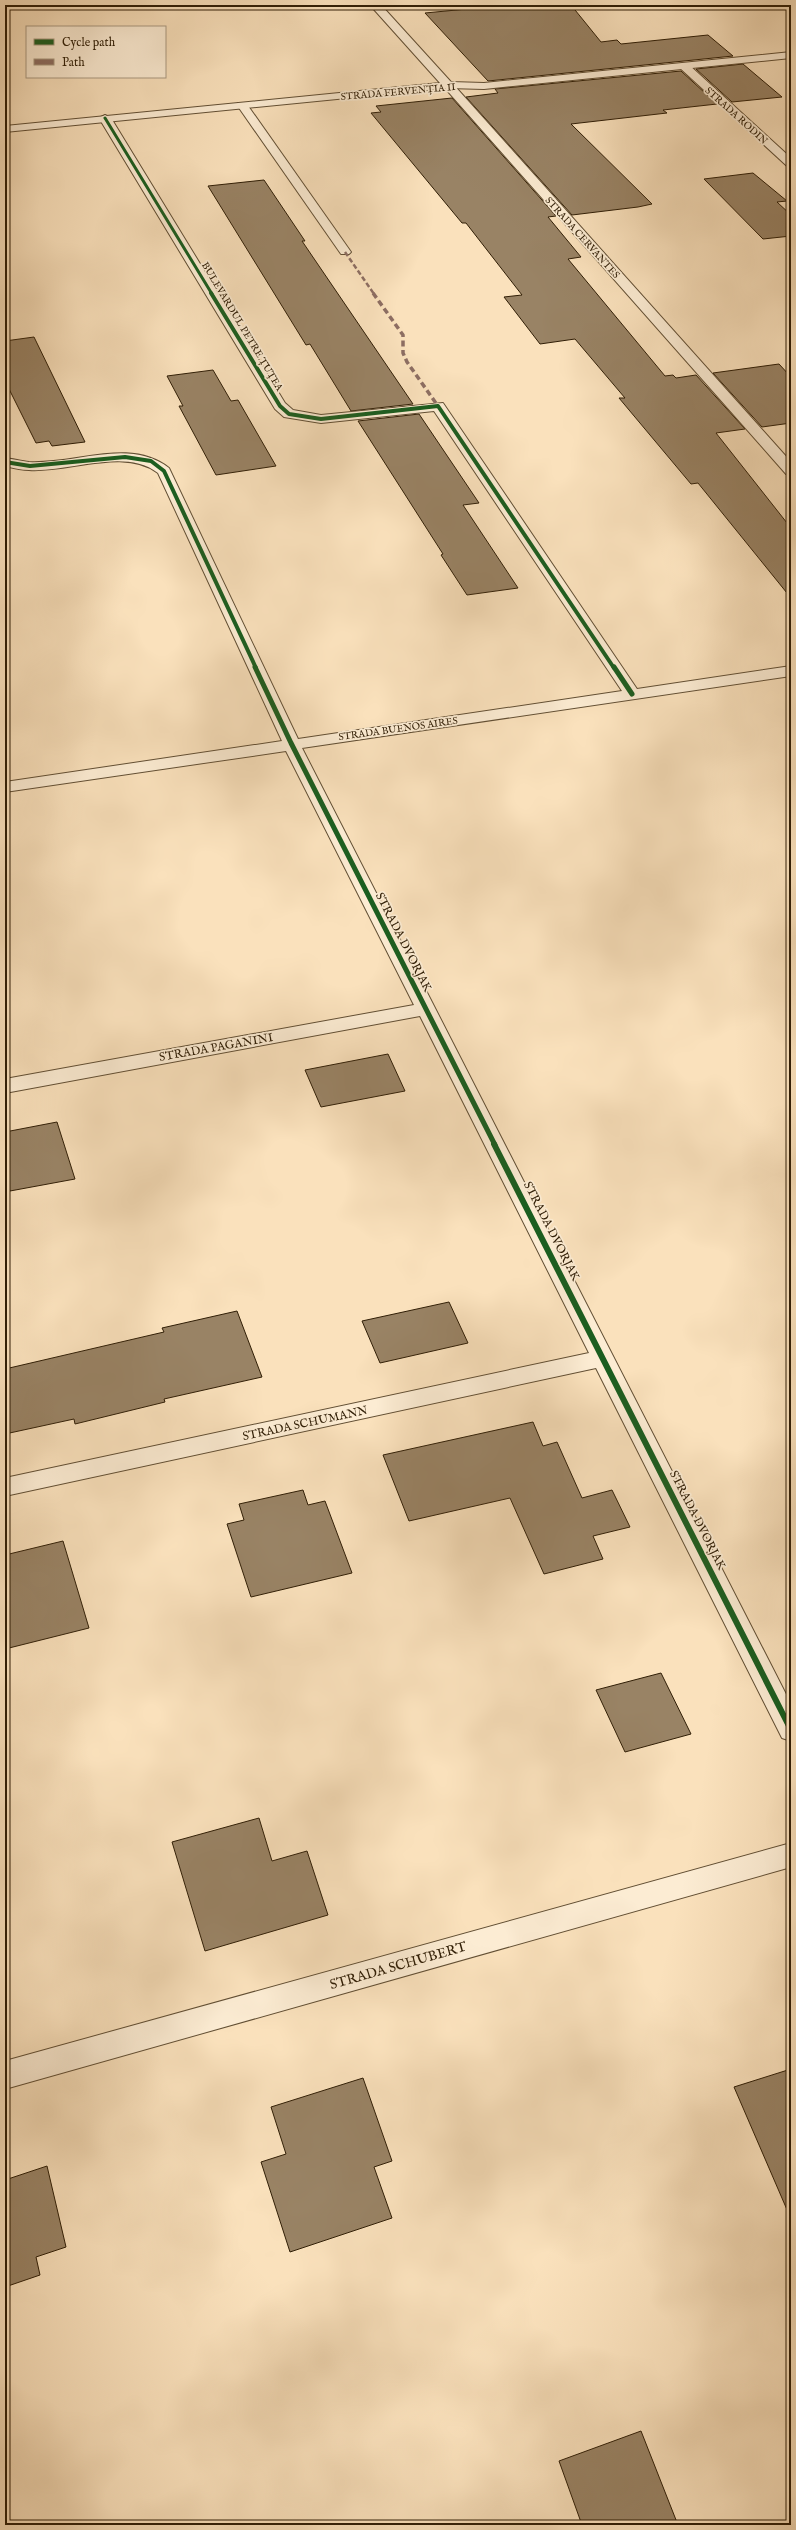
<svg xmlns="http://www.w3.org/2000/svg" width="796" height="2530" font-family="'IM FELL English',serif">
<style>
.building{fill:#998365;stroke:#301e06}
.lines{fill:none;stroke-linecap:round;stroke-linejoin:round}
.service-casing{stroke:#624f34;stroke-width:2}
.minor-casing{stroke:#624f34;stroke-width:2}
.tertiary-casing{stroke:#624f34;stroke-width:2}
.service{fill:#fcecd3;fill-rule:evenodd}
.minor{fill:#fcecd3;fill-rule:evenodd}
.tertiary{fill:#fcecd3;fill-rule:evenodd}
.quiet-far1{stroke:#8d6e63;stroke-width:2.5;stroke-dasharray:5 2.5;stroke-linecap:butt}
.quiet{stroke:#8d6e63;stroke-width:3.5;stroke-dasharray:6 3.5;stroke-linecap:butt}
.cycleway-far3-casing{stroke:#fcecd3;stroke-width:4.5}
.cycleway-far2-casing{stroke:#fcecd3;stroke-width:5.5}
.cycleway-far1-casing{stroke:#fcecd3;stroke-width:7}
.cycleway-casing{stroke:#fcecd3;stroke-width:9}
.cycleway-far3{stroke:#1b5e20;stroke-width:3}
.cycleway-far2{stroke:#1b5e20;stroke-width:4}
.cycleway-far1{stroke:#1b5e20;stroke-width:5}
.cycleway{stroke:#1b5e20;stroke-width:6}
.labels{text-anchor:middle;stroke-width:3.5;stroke-linejoin:round;paint-order:stroke}
.far-street-label{font-size:10px;fill:#301e06;stroke:#fcecd3}
.street-label{font-size:12px;fill:#301e06;stroke:#fcecd3}
.near-street-label{font-size:14px;fill:#301e06;stroke:#fcecd3}
</style>
<rect width="100%" height="100%" fill="#fae1bc"/>
<filter id="stains"><feTurbulence type="fractalNoise" baseFrequency=".005" numOctaves="4"/><feColorMatrix values="0 0 0 0 .2 0 0 0 0 .09 0 0 0 0 .02 0 0 0 .5 -.17"/></filter>
<radialGradient id="worn" r=".72"><stop offset=".6" stop-color="#630" stop-opacity="0"/><stop offset="1" stop-color="#630" stop-opacity=".3"/></radialGradient>
<path class="building" d="M 509,5 L 571,5 L 601,42 L 617,40 L 621,44 L 708,35 L 733,56 L 488,81 L 425,13 Z
M 743,64 L 782,97 L 732,102 L 696,69 Z
M 681,71 L 717,104 L 663,110 L 667,113 L 571,124 L 652,204 L 638,207 L 572,215 L 466,97 L 498,93 L 495,89 Z
M 452,98 L 556,216 L 548,217 L 581,257 L 568,259 L 665,376 L 673,375 L 676,378 L 696,375 L 745,429 L 716,433 L 791,528 L 791,598 L 698,483 L 691,484 L 619,398 L 625,398 L 575,339 L 540,344 L 504,297 L 522,295 L 466,223 L 462,223 L 371,113 L 381,112 L 376,106 Z
M 753,173 L 787,201 L 777,202 L 791,215 L 791,236 L 763,239 L 704,179 Z
M 264,180 L 305,241 L 302,241 L 413,404 L 351,411 L 310,344 L 306,345 L 208,186 Z
M 34,337 L 85,442 L 52,446 L 49,441 L 36,443 L 5,381 L 5,341 Z
M 779,364 L 791,377 L 791,423 L 762,427 L 713,373 Z
M 213,370 L 231,401 L 238,400 L 276,466 L 216,475 L 179,406 L 183,406 L 167,376 Z
M 419,414 L 479,503 L 463,505 L 518,588 L 467,595 L 441,555 L 443,554 L 358,421 Z
M 388,1054 L 405,1091 L 321,1107 L 305,1070 Z
M 57,1122 L 75,1179 L 10,1191 L 5,1174 L 5,1132 Z
M 449,1302 L 468,1343 L 380,1363 L 362,1321 Z
M 237,1311 L 262,1377 L 164,1399 L 165,1402 L 75,1424 L 74,1419 L 5,1434 L 5,1369 L 164,1332 L 162,1328 Z
M 533,1422 L 543,1446 L 557,1442 L 582,1498 L 612,1490 L 630,1527 L 593,1536 L 603,1559 L 544,1574 L 510,1498 L 409,1521 L 383,1455 Z
M 303,1490 L 308,1505 L 325,1501 L 352,1573 L 251,1597 L 227,1524 L 244,1520 L 239,1504 Z
M 63,1541 L 89,1628 L 5,1649 L 5,1555 Z
M 661,1673 L 691,1734 L 625,1752 L 596,1690 Z
M 259,1818 L 272,1861 L 307,1851 L 328,1915 L 205,1951 L 172,1842 Z
M 791,2069 L 791,2219 L 734,2087 Z
M 363,2078 L 392,2161 L 374,2167 L 392,2218 L 290,2252 L 261,2162 L 286,2154 L 271,2107 Z
M 47,2166 L 66,2247 L 36,2257 L 40,2275 L 5,2287 L 5,2180 Z
M 641,2431 L 678,2525 L 582,2525 L 559,2461 Z"/>
<g class="lines">
<defs>
<path id="service" d="M 238,103 L 246,103 L 351,252 L 349,254 L 341,254 L 237,105 Z"/>
<path id="minor" d="M 684,63 L 688,64 L 791,158 L 791,167 L 787,166 L 680,68 L 679,66 Z
M 448,82 L 452,83 L 791,462 L 791,475 L 786,474 L 444,87 L 443,85 Z
M 105,115 L 111,118 L 285,403 L 293,410 L 321,415 L 443,403 L 637,689 L 791,666 L 791,676 L 302,748 L 791,1704 L 791,1741 L 782,1738 L 596,1368 L 5,1496 L 5,1478 L 589,1353 L 420,1016 L 5,1093 L 5,1079 L 414,1005 L 286,751 L 5,792 L 5,782 L 282,741 L 158,473 C 124,447 69,473 29,470 C 21,470 13,468 5,466 L 5,458 C 13,459 21,461 29,462 C 75,465 129,437 169,468 L 298,739 L 622,691 L 434,411 L 321,423 L 284,417 L 275,409 L 99,118 Z
M 791,1843 L 791,1867 L 5,2089 L 5,2061 Z"/>
<path id="tertiary" d="M 370,5 L 381,5 L 451,82 L 484,83 L 791,52 L 791,58 L 484,89 L 448,88 L 5,132 L 5,126 L 440,83 Z"/>
</defs>
<use href="#service" class="service-casing"/>
<use href="#minor" class="minor-casing"/>
<use href="#tertiary" class="tertiary-casing"/>
<use href="#service" class="service"/>
<use href="#minor" class="minor"/>
<use href="#tertiary" class="tertiary"/>
<path class="quiet-far1" d="M 345,252 L 374,294"/>
<path class="quiet" d="M 373,293 L 403,335 L 403,353 L 407,362 L 438,406"/>
<defs>
<path id="cycleway-far3" d="M 105,118 L 212,294"/>
<path id="cycleway-far2" d="M 211,293 L 280,406 L 289,414 L 321,419 L 438,406 L 614,668
M 5,462 L 30,466 L 125,457 L 151,461 L 164,471 L 256,668"/>
<path id="cycleway-far1" d="M 255,667 L 291,743 L 495,1145
M 614,667 L 632,694"/>
<path id="cycleway" d="M 494,1144 L 791,1730"/>
</defs>
<use href="#cycleway-far3" class="cycleway-far3-casing"/>
<use href="#cycleway-far2" class="cycleway-far2-casing"/>
<use href="#cycleway-far1" class="cycleway-far1-casing"/>
<use href="#cycleway" class="cycleway-casing"/>
<use href="#cycleway-far3" class="cycleway-far3"/>
<use href="#cycleway-far2" class="cycleway-far2"/>
<use href="#cycleway-far1" class="cycleway-far1"/>
<use href="#cycleway" class="cycleway"/>
</g>
<g class="labels">
<g class="far-street-label">
<text transform="translate(398 91) rotate(-5)" y="4">STRADA FERVENȚIA II</text>
<text transform="translate(737 115) rotate(42)" y="4">STRADA RODIN</text>
<text transform="translate(583 237) rotate(48)" y="4">STRADA CERVANTES</text>
<text transform="translate(243 326) rotate(59)" y="4">BULEVARDUL PETRE ȚUȚEA</text>
<text transform="translate(398 728) rotate(-8)" y="4">STRADA BUENOS AIRES</text>
</g>
<g class="street-label">
<text transform="translate(404 942) rotate(63)" y="4">STRADA DVORJAK</text>
<text transform="translate(216 1047) rotate(-10)" y="4">STRADA PAGANINI</text>
<text transform="translate(552 1231) rotate(63)" y="4">STRADA DVORJAK</text>
<text transform="translate(305 1423) rotate(-12)" y="4">STRADA SCHUMANN</text>
<text transform="translate(698 1520) rotate(63)" y="4">STRADA DVORJAK</text>
</g>
<g class="near-street-label">
<text transform="translate(398 1965) rotate(-16)" y="5">STRADA SCHUBERT</text>
</g>
</g>
<rect width="796" height="2530" fill="none" stroke="#fae1bc" stroke-width="20"/>
<rect x="6" y="6" width="784" height="2518" fill="none" stroke="#301e06" stroke-width="2"/>
<rect x="10" y="10" width="776" height="2510" fill="none" stroke="#301e06"/>
<rect x="26" y="26" width="140" height="52" fill="#fcecd3" stroke="#aa9a81"/>
<rect x="34" y="39" width="20" height="6" fill="#1b5e20" stroke="#aa9a81"/>
<text x="62" y="46" font-size="12" fill="#301e06">Cycle path</text>
<rect x="34" y="59" width="20" height="6" fill="#8d6e63" stroke="#aa9a81"/>
<text x="62" y="66" font-size="12" fill="#301e06">Path</text>
<rect width="100%" height="100%" filter="url(#stains)"/>
<rect width="100%" height="100%" fill="url(#worn)"/>
</svg>
